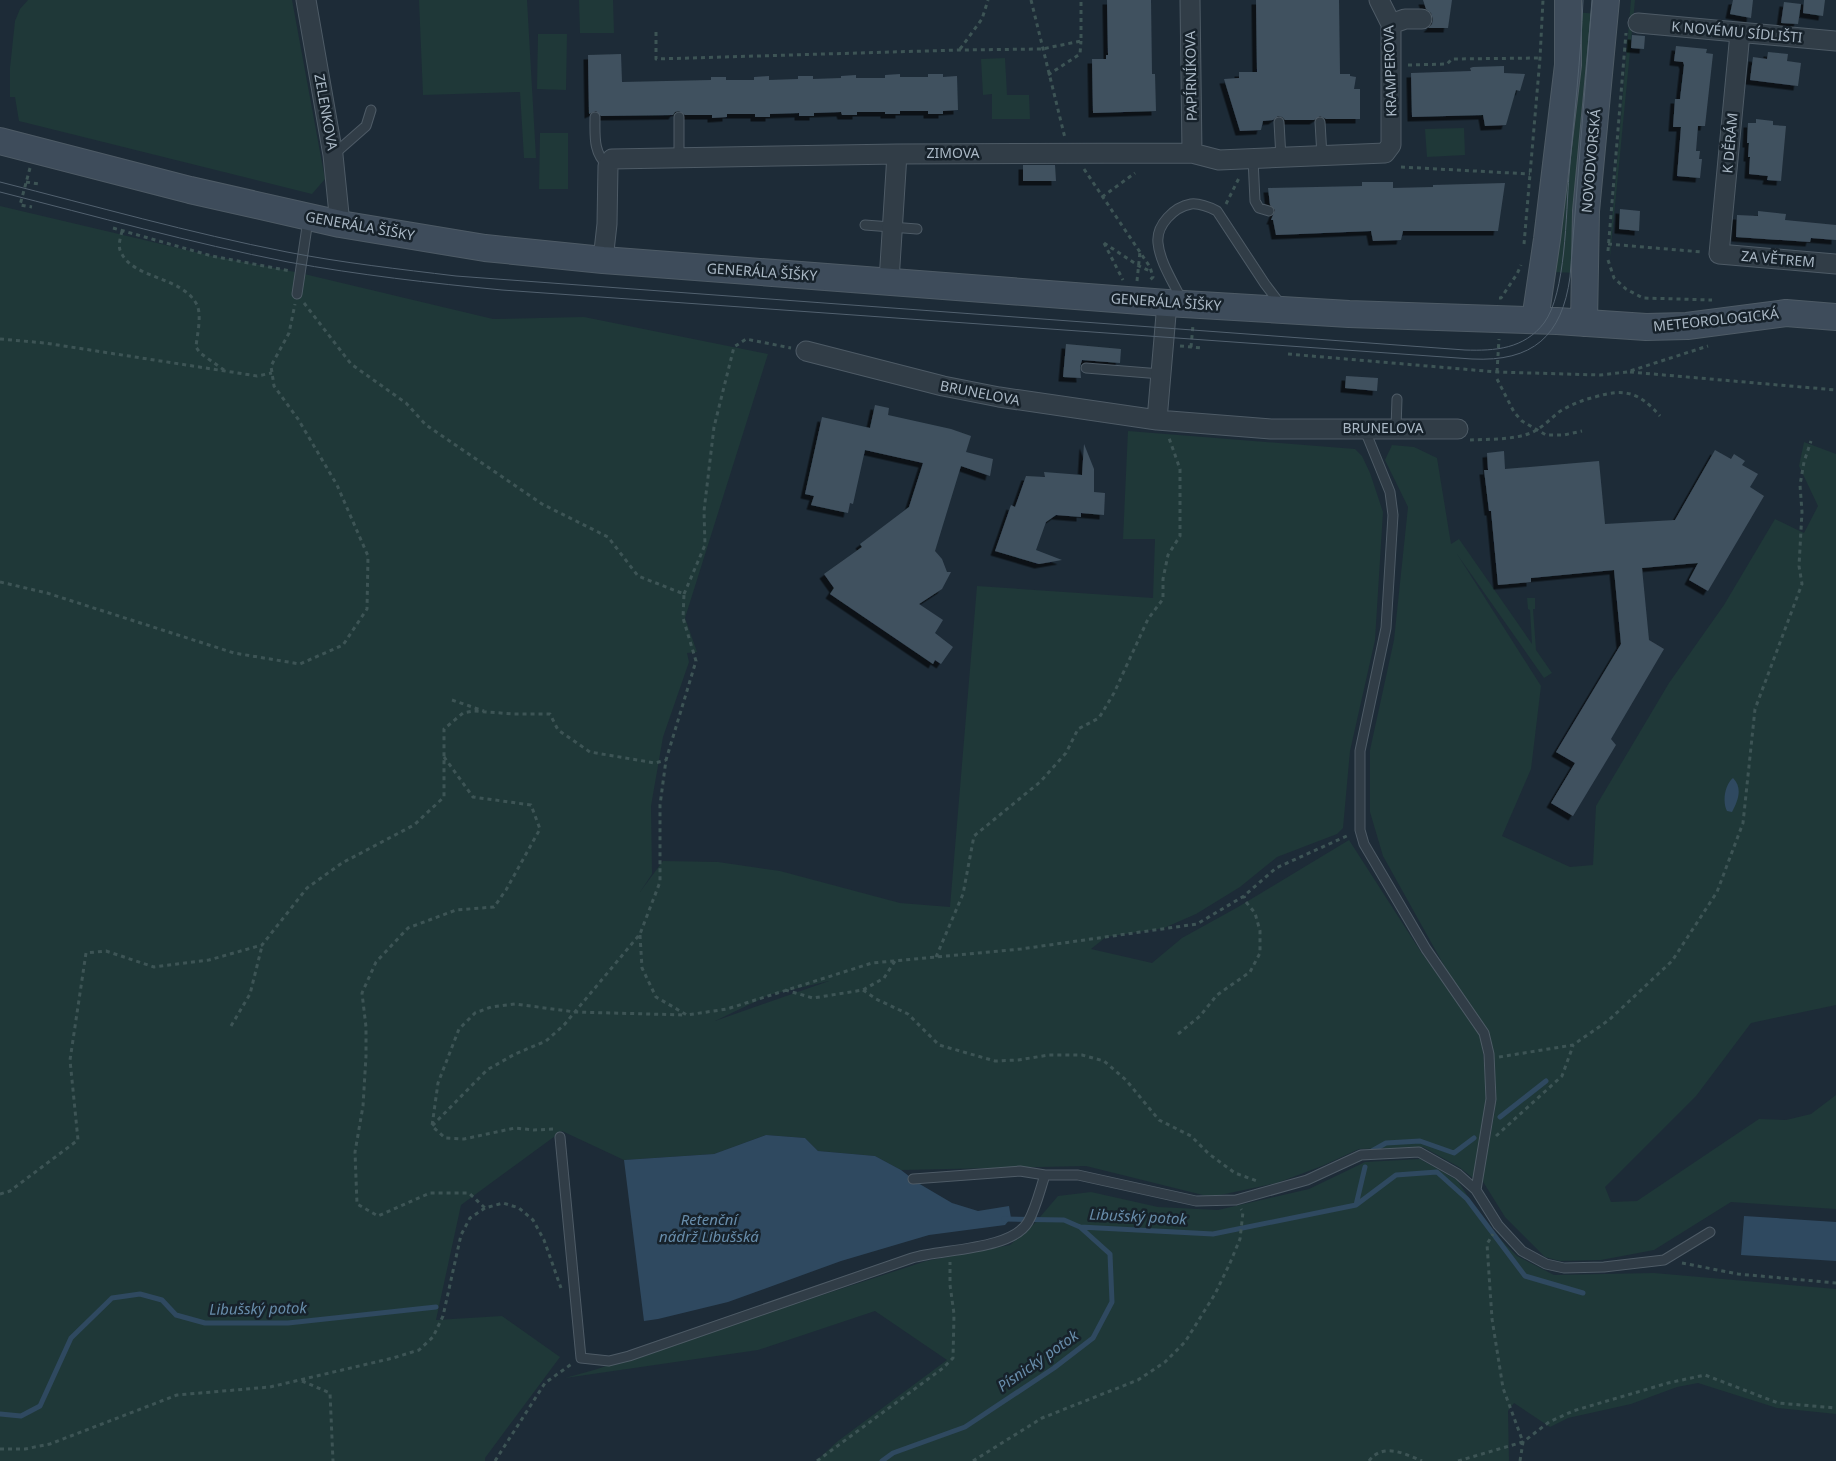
<svg xmlns="http://www.w3.org/2000/svg" width="1836" height="1461" font-family="'Noto Sans',sans-serif">
<style>
.green{fill:#1f3838;fill-rule:evenodd}
.water{fill:#2f4960}
.lines{fill:none;stroke-linecap:round;stroke-linejoin:round}
.stream{stroke:#2f4960;stroke-width:5}
.building{fill:#40515f;filter:url(#shadow)}
.lane-casing{stroke:#4e5b66;stroke-width:11}
.street-casing{stroke:#4e5b66;stroke-width:21}
.secondary-casing{stroke:#4e5b66;stroke-width:28}
.path{stroke:#3d5455;stroke-width:3;stroke-dasharray:4 4;stroke-linecap:butt}
.lane{stroke:#313d47;stroke-width:9}
.street{stroke:#313d47;stroke-width:19}
.secondary{stroke:#3e4c5b;stroke-width:26}
.tram{stroke:#52616f;stroke-width:1}
.labels{text-anchor:middle;stroke-width:5;stroke-linejoin:round;paint-order:stroke}
.street-label{font-size:14px;fill:#aab8c5;stroke:#17222b}
.water-label{font-size:15px;font-style:italic;fill:#688dab;stroke:#17222b}
</style>
<defs>
<filter id="shadow"><feDropShadow dx="-4.5" dy="4.5" stdDeviation="0" flood-color="#0009"/></filter>
</defs>
<rect width="100%" height="100%" fill="#1d2b37"/>
<path class="green" d="M 28,0 L 292,0 L 325,179 L 312,194 L 19,121 L 15,97 L 10,97 L 10,68 L 15,21 L 20,9 Z
M 419,0 L 527,0 L 536,158 L 524,158 L 520,92 L 423,95 Z
M 579,0 L 613,0 L 614,33 L 580,33 Z
M 1631,0 L 1635,0 L 1610,257 L 1610,244 Z
M 1573,12 L 1600,14 L 1579,273 L 1552,272 Z
M 538,34 L 567,34 L 566,90 L 537,89 Z
M 1005,58 L 1007,95 L 1029,95 L 1030,119 L 992,119 L 992,94 L 983,95 L 981,59 Z
M 1464,128 L 1465,155 L 1427,157 L 1425,129 Z
M 540,133 L 568,133 L 568,189 L 539,189 Z
M 0,206 L 212,256 L 300,273 L 493,319 L 584,317 L 768,354 L 685,618 L 697,652 L 687,653 L 689,662 L 663,737 L 651,806 L 652,874 L 640,892 L 663,861 L 718,862 L 780,871 L 900,903 L 950,907 L 977,586 L 1153,598 L 1155,539 L 1123,539 L 1128,431 L 1355,449 L 1362,456 L 1370,473 L 1383,512 L 1375,640 L 1350,751 L 1343,828 L 1337,834 L 1277,857 L 1240,887 L 1196,914 L 1164,928 L 1106,937 L 1091,949 L 1152,963 L 1182,938 L 1238,907 L 1349,840 L 1421,952 L 1481,1035 L 1488,1100 L 1474,1179 L 1459,1167 L 1423,1147 L 1359,1149 L 1322,1166 L 1277,1183 L 1211,1197 L 1086,1166 L 901,1170 L 875,1156 L 818,1151 L 805,1138 L 766,1135 L 714,1154 L 624,1160 L 562,1131 L 461,1205 L 436,1320 L 502,1316 L 560,1357 L 485,1458 L 485,1461 L 0,1461 ZM 829,981 L 715,1021 L 769,995 Z
M 1804,442 L 1836,454 L 1836,1005 L 1751,1023 L 1696,1096 L 1605,1187 L 1611,1202 L 1637,1201 L 1759,1119 L 1786,1120 L 1811,1114 L 1836,1095 L 1836,1209 L 1731,1202 L 1654,1250 L 1601,1260 L 1560,1261 L 1545,1257 L 1505,1217 L 1482,1180 L 1495,1110 L 1487,1036 L 1451,978 L 1383,856 L 1370,812 L 1370,750 L 1394,640 L 1408,507 L 1385,460 L 1392,445 L 1414,447 L 1437,458 L 1451,544 L 1459,539 L 1532,644 L 1530,610 L 1528,609 L 1527,598 L 1535,598 L 1535,609 L 1533,609 L 1536,650 L 1552,673 L 1544,678 L 1457,554 L 1541,686 L 1531,769 L 1502,836 L 1570,867 L 1593,865 L 1596,806 L 1669,683 L 1724,605 L 1775,519 L 1804,533 L 1818,506 L 1799,466 Z
M 1420,1159 L 1457,1180 L 1490,1229 L 1517,1256 L 1554,1275 L 1654,1273 L 1836,1289 L 1836,1414 L 1777,1408 L 1698,1383 L 1677,1387 L 1631,1404 L 1568,1418 L 1550,1427 L 1514,1403 L 1508,1411 L 1509,1461 L 816,1461 L 838,1441 L 947,1360 L 875,1311 L 758,1350 L 565,1378 L 594,1370 L 926,1261 L 1010,1245 L 1034,1224 L 1058,1196 L 1091,1192 L 1158,1207 L 1218,1210 L 1309,1189 L 1365,1162 Z"/>
<path class="water" d="M 1733,778 C 1743,788 1738,801 1732,812 L 1727,811 C 1722,802 1725,784 1733,778 Z
M 766,1135 L 805,1138 L 818,1151 L 875,1156 L 901,1170 L 918,1183 L 952,1203 L 978,1211 L 1009,1206 L 1011,1218 L 1005,1225 L 929,1235 L 841,1261 L 728,1302 L 658,1319 L 644,1321 L 624,1160 L 714,1154 Z
M 1744,1216 L 1836,1222 L 1836,1261 L 1741,1255 Z"/>
<g class="lines">
<path class="stream" d="M 1500,1117 L 1546,1081
M 1370,1152 L 1386,1143 L 1420,1141 L 1454,1153 L 1474,1138
M 1356,1205 L 1365,1167
M 1004,1219 L 1064,1220 L 1080,1227 L 1213,1234 L 1356,1205 L 1396,1175 L 1437,1172 L 1467,1199 L 1525,1276 L 1583,1293
M 0,1414 L 21,1416 L 40,1406 L 71,1338 L 112,1298 L 140,1294 L 162,1300 L 176,1315 L 205,1323 L 288,1323 L 436,1307
M 882,1461 L 893,1453 L 965,1427 L 1054,1368 L 1093,1338 L 1112,1302 L 1110,1254 L 1080,1227"/>
</g>
<path class="building" d="M 1107,0 L 1151,0 L 1152,74 L 1155,74 L 1156,111 L 1093,113 L 1092,59 L 1106,59 L 1106,55 L 1108,55 Z
M 1256,0 L 1339,0 L 1340,74 L 1350,74 L 1350,76 L 1356,77 L 1354,89 L 1360,89 L 1360,119 L 1326,119 L 1320,116 L 1314,120 L 1285,120 L 1282,117 L 1278,116 L 1273,120 L 1263,121 L 1261,130 L 1240,131 L 1224,79 L 1239,78 L 1239,72 L 1257,72 Z
M 1423,0 L 1452,0 L 1448,28 L 1428,28 L 1432,24 L 1433,19 L 1431,13 L 1426,9 Z
M 1733,0 L 1753,0 L 1751,18 L 1730,14 Z
M 1804,0 L 1825,0 L 1823,16 L 1803,13 Z
M 1784,2 L 1801,4 L 1798,24 L 1781,23 Z
M 1632,35 L 1645,36 L 1644,49 L 1631,48 Z
M 1676,46 L 1707,49 L 1706,53 L 1713,54 L 1705,126 L 1698,126 L 1696,151 L 1700,151 L 1699,159 L 1702,159 L 1700,178 L 1677,176 L 1681,127 L 1673,127 L 1675,99 L 1680,99 L 1684,65 L 1683,62 L 1674,61 Z
M 1768,52 L 1788,54 L 1787,61 L 1801,63 L 1798,86 L 1750,80 L 1753,57 L 1767,59 Z
M 621,54 L 622,82 L 711,80 L 711,77 L 726,77 L 726,80 L 754,80 L 754,77 L 769,76 L 769,80 L 798,79 L 798,76 L 813,76 L 813,79 L 841,78 L 841,76 L 856,75 L 856,78 L 885,78 L 885,75 L 900,74 L 900,77 L 928,77 L 928,74 L 943,74 L 943,77 L 957,76 L 958,110 L 943,111 L 943,114 L 928,114 L 928,111 L 900,111 L 900,114 L 885,114 L 885,112 L 857,112 L 857,115 L 842,115 L 841,112 L 814,113 L 814,116 L 799,116 L 799,113 L 770,114 L 770,117 L 755,117 L 755,114 L 727,114 L 727,117 L 712,118 L 712,115 L 685,115 L 679,111 L 675,112 L 673,115 L 601,116 L 596,111 L 589,114 L 588,55 Z
M 1504,66 L 1504,73 L 1525,74 L 1520,91 L 1516,90 L 1506,125 L 1485,126 L 1483,115 L 1412,117 L 1411,73 L 1471,71 L 1470,68 L 1473,67 Z
M 1756,119 L 1773,121 L 1773,125 L 1786,126 L 1781,181 L 1767,180 L 1768,176 L 1749,174 L 1750,157 L 1748,157 L 1749,143 L 1747,143 L 1748,123 L 1756,123 Z
M 1023,165 L 1055,165 L 1056,181 L 1023,181 Z
M 1362,182 L 1393,182 L 1393,188 L 1433,187 L 1433,185 L 1505,183 L 1498,231 L 1403,231 L 1401,240 L 1373,241 L 1371,231 L 1276,235 L 1273,220 L 1271,220 L 1275,210 L 1270,205 L 1268,188 L 1362,186 Z
M 1620,209 L 1640,211 L 1639,231 L 1619,229 Z
M 1758,211 L 1786,214 L 1785,220 L 1836,225 L 1836,240 L 1811,238 L 1810,242 L 1736,237 L 1737,215 L 1758,216 Z
M 1066,344 L 1121,349 L 1120,363 L 1082,360 L 1080,367 L 1081,378 L 1063,377 Z
M 1346,376 L 1378,378 L 1377,391 L 1345,388 Z
M 875,405 L 889,408 L 888,415 L 951,429 L 971,436 L 966,452 L 993,459 L 990,476 L 961,466 L 935,551 L 942,559 L 947,572 L 951,572 L 942,589 L 919,604 L 943,620 L 935,633 L 953,647 L 941,664 L 935,660 L 933,664 L 830,594 L 834,588 L 824,574 L 862,547 L 860,544 L 909,507 L 923,463 L 865,450 L 853,504 L 850,503 L 848,513 L 811,505 L 814,496 L 805,494 L 822,417 L 870,428 Z
M 1084,444 L 1094,469 L 1094,492 L 1105,493 L 1104,515 L 1081,513 L 1081,517 L 1056,515 L 1046,522 L 1036,550 L 1062,560 L 1039,564 L 995,551 L 1011,505 L 1015,507 L 1026,476 L 1045,477 L 1044,472 L 1082,475 Z
M 1715,450 L 1731,459 L 1734,454 L 1745,461 L 1742,465 L 1758,474 L 1750,487 L 1764,496 L 1708,591 L 1689,580 L 1698,563 L 1642,568 L 1649,640 L 1664,649 L 1611,739 L 1616,745 L 1573,816 L 1551,803 L 1575,763 L 1556,752 L 1621,644 L 1614,570 L 1531,578 L 1531,582 L 1498,585 L 1491,511 L 1489,511 L 1484,470 L 1488,470 L 1487,453 L 1504,451 L 1505,469 L 1599,461 L 1605,524 L 1675,520 Z"/>
<g class="lines">
<defs>
<path id="lane" d="M 595,117 C 595,136 593,153 608,166
M 679,117 L 679,158
M 1279,122 L 1281,158
M 1320,122 L 1322,156
M 333,155 L 366,126 L 371,110
M 1253,159 L 1255,201 L 1259,208 L 1269,211
M 865,225 L 917,229
M 297,294 L 308,220
M 1182,301 C 1174,283 1160,263 1158,243 C 1156,225 1174,207 1191,204 C 1200,203 1209,207 1217,211 L 1265,284 L 1281,305
M 1086,368 L 1161,374
M 1364,428 L 1390,492 L 1393,515 L 1386,628 L 1360,751 L 1360,830 L 1364,844 L 1426,949 L 1484,1033 L 1489,1054 L 1491,1099 L 1476,1190
M 1396,428 L 1397,399
M 560,1137 L 581,1358 L 609,1361 L 629,1356 L 912,1258 C 942,1249 1012,1250 1028,1222 C 1036,1208 1040,1190 1045,1175 L 1078,1175 L 1196,1201 L 1236,1200 L 1307,1180 L 1361,1155 L 1419,1152 L 1458,1174 L 1476,1190 L 1498,1225 L 1522,1251 L 1546,1264 L 1564,1268 L 1604,1267 L 1664,1260 L 1710,1232
M 913,1179 L 1020,1171 L 1045,1175"/>
<path id="street" d="M 306,0 L 333,155 L 340,224
M 1190,0 L 1192,153
M 1638,23 L 1836,41
M 1391,24 L 1405,19 L 1422,19
M 1740,33 L 1719,254 L 1836,264
M 603,260 L 607,224 L 608,166 L 612,159 L 897,154 L 1192,153 L 1219,160 L 1385,153 L 1391,145 L 1391,24 L 1379,0
M 889,281 L 897,154
M 806,351 L 943,386 L 999,397 L 1157,420 L 1271,429 L 1458,429
M 1157,420 L 1167,303"/>
<path id="secondary" d="M 0,141 L 190,190 L 340,224 L 485,248 L 603,260 L 1167,303 L 1349,314 L 1557,321 L 1646,327 L 1687,326 L 1786,313 L 1836,317
M 1535,320 L 1547,239 L 1568,65 L 1568,0
M 1584,323 L 1586,211 L 1606,0"/>
</defs>
<use href="#lane" class="lane-casing"/>
<use href="#street" class="street-casing"/>
<use href="#secondary" class="secondary-casing"/>
<path class="path" d="M 1031,0 L 1065,138
M 656,32 L 656,59 L 959,50 L 1042,49 L 1081,41 L 1081,0
M 960,49 L 982,19 L 988,0
M 1408,65 L 1447,64 L 1452,59 L 1540,58
M 1048,75 L 1080,54 L 1081,41
M 1401,167 L 1530,174
M 30,168 L 20,205 L 32,207
M 1084,169 L 1150,267 L 1153,277 L 1148,282
M 26,182 L 39,184
M 1102,197 L 1135,173
M 1226,204 L 1240,176
M 113,228 L 212,256 L 290,271
M 122,231 C 121,236 118,244 120,250 C 131,280 182,275 197,305 C 202,316 197,335 196,347 L 200,353 L 224,370
M 1104,243 L 1139,266 L 1152,272
M 1104,243 L 1123,280
M 1524,244 L 1540,58 L 1543,0
M 1608,244 L 1702,252
M 1608,251 L 1626,33
M 1608,260 L 1614,278 L 1626,289 L 1643,298 L 1712,300
M 1137,281 L 1140,252
M 1499,298 L 1501,298 L 1517,274 L 1521,265
M 304,303 L 351,364 L 406,403 L 426,425 L 542,504 L 608,537 L 638,576 L 684,594 L 683,618 L 696,661 L 666,760 L 660,805 L 660,882 L 640,934 L 564,1025 L 546,1041 L 515,1054 L 487,1070 L 432,1126
M 0,339 L 45,343 L 257,376 L 272,373
M 1180,346 L 1202,348
M 1191,347 L 1193,325
M 1288,354 L 1497,372 L 1600,375 L 1627,372 L 1708,346
M 1497,372 L 1499,339
M 1630,372 L 1836,390
M 1497,379 L 1514,412 L 1522,421 L 1546,435 L 1564,435 L 1582,431
M 1470,440 C 1488,439 1510,440 1528,434 C 1540,430 1549,420 1559,412 C 1570,405 1582,400 1595,397 C 1625,388 1639,392 1660,416
M 0,582 L 47,593 L 234,653 L 300,664 L 343,645 L 367,609 L 368,556 L 337,485 L 298,419 L 274,386 L 271,366 L 289,333 L 295,304
M 684,594 L 705,545 L 704,511 L 714,427 L 734,347 L 746,339 L 791,348
M 452,700 L 484,711
M 444,757 L 473,797 L 531,805 L 540,829 L 506,890 L 494,907 L 456,910 L 408,928 L 376,962 L 362,993 L 366,1027 L 366,1056 L 363,1106 L 355,1152 L 357,1204 L 378,1216 L 430,1193 L 469,1193 L 485,1208
M 640,935 L 642,968 L 656,997 L 687,1015 L 727,1009 L 872,963 L 1021,949 L 1197,924 L 1244,896 L 1276,868 L 1349,835
M 936,957 L 963,894 L 974,836 L 1040,782 L 1066,753 L 1078,729 L 1099,718 L 1114,693 L 1148,619 L 1163,599 L 1163,579 L 1168,555 L 1180,536 L 1180,469 L 1169,438
M 785,990 L 813,998 L 863,990 L 884,978 L 895,961
M 863,990 L 876,999 L 908,1014 L 939,1045 L 995,1061 L 1018,1060 L 1049,1055 L 1082,1055 L 1104,1061 L 1126,1080 L 1159,1120 L 1191,1136 L 1209,1154 L 1235,1173 L 1257,1181
M 231,1026 L 250,994 L 262,946
M 1178,1034 L 1200,1016 L 1217,995 L 1250,972 L 1260,953 L 1260,931 L 1255,913 L 1246,902 L 1244,896
M 1499,1057 L 1573,1045 L 1609,1020 L 1672,961 L 1717,892 L 1743,823 L 1755,709 L 1802,584 L 1799,566 L 1802,512 L 1800,485 L 1804,462 L 1811,441
M 553,1129 L 534,1130 L 515,1128 L 464,1139 L 445,1138 L 432,1126 L 438,1083 L 459,1029 L 475,1013 L 491,1007 L 515,1004 L 575,1012 L 686,1015
M 1496,1136 L 1562,1076 L 1573,1046
M 0,1194 L 10,1191 L 78,1140 L 70,1060 L 86,953 L 106,951 L 154,967 L 209,960 L 262,945 L 307,888 L 342,863 L 414,825 L 444,797 L 444,729 L 463,713 L 474,711 L 514,714 L 550,714 L 558,730 L 590,752 L 655,763 L 666,760
M 1682,1263 L 1738,1274 L 1836,1283
M 302,1381 L 330,1393 L 333,1461
M 0,1449 L 25,1449 L 50,1444 L 177,1395 L 270,1387 L 393,1358 L 419,1350 L 433,1337 L 443,1316 L 461,1235 L 470,1218 L 485,1208 L 503,1203 L 519,1208 L 533,1220 L 544,1240 L 561,1288
M 495,1461 L 545,1383 L 573,1363
M 817,1461 L 943,1368 L 953,1358 L 954,1314 L 950,1285 L 950,1262
M 973,1461 L 1042,1418 L 1138,1380 L 1165,1362 L 1185,1342 L 1215,1294 L 1230,1263 L 1240,1239 L 1243,1212 L 1241,1209
M 1369,1461 C 1383,1442 1405,1454 1422,1461
M 1458,1461 L 1523,1442 L 1503,1388 L 1492,1319 L 1487,1244 L 1493,1234
M 1520,1461 L 1523,1442 L 1549,1422 L 1573,1411 L 1668,1383 L 1705,1375 L 1778,1403 L 1836,1408"/>
<use href="#lane" class="lane"/>
<use href="#street" class="street"/>
<use href="#secondary" class="secondary"/>
<path class="tram" d="M 0,182 C 95,206 190,233 287,252 C 343,263 399,269 456,276 L 1465,350 C 1495,351 1524,349 1544,323 C 1566,294 1566,212 1569,175 C 1574,116 1581,58 1583,0
M 0,192 C 95,216 191,243 288,262 C 359,275 430,283 502,290 L 1472,359 C 1533,362 1562,336 1570,277 L 1592,0"/>
</g>
<g class="labels">
<g class="street-label">
<text transform="translate(1737 32) rotate(5)" y="5">K NOVÉMU SÍDLIŠTI</text>
<text transform="translate(1390 71) rotate(-92)" y="5">KRAMPEROVA</text>
<text transform="translate(1191 76) rotate(-91)" y="5">PAPÍRNÍKOVA</text>
<text transform="translate(326 112) rotate(80)" y="5">ZELENKOVA</text>
<text transform="translate(1730 143) rotate(-85)" y="5">K DĚRÁM</text>
<text x="953" y="158">ZIMOVA</text>
<text transform="translate(1591 161) rotate(-85)" y="5">NOVODVORSKÁ</text>
<text transform="translate(360 226) rotate(10)" y="5">GENERÁLA ŠIŠKY</text>
<text transform="translate(1778 259) rotate(5)" y="5">ZA VĚTREM</text>
<text transform="translate(762 272) rotate(4)" y="5">GENERÁLA ŠIŠKY</text>
<text transform="translate(1166 302) rotate(4)" y="5">GENERÁLA ŠIŠKY</text>
<text transform="translate(1716 320) rotate(-6)" y="5">METEOROLOGICKÁ</text>
<text transform="translate(980 393) rotate(11)" y="5">BRUNELOVA</text>
<text x="1383" y="433">BRUNELOVA</text>
</g>
<g class="water-label">
<text transform="translate(1138 1217) rotate(3)" y="5">Libušský potok</text>
<text x="709" y="1225">Retenční<tspan x="709" dy="17">nádrž Libušská</tspan></text>
<text transform="translate(258 1309) rotate(-1)" y="5">Libušský potok</text>
<text transform="translate(1038 1361) rotate(-35)" y="5">Písnický potok</text>
</g>
</g>
</svg>
